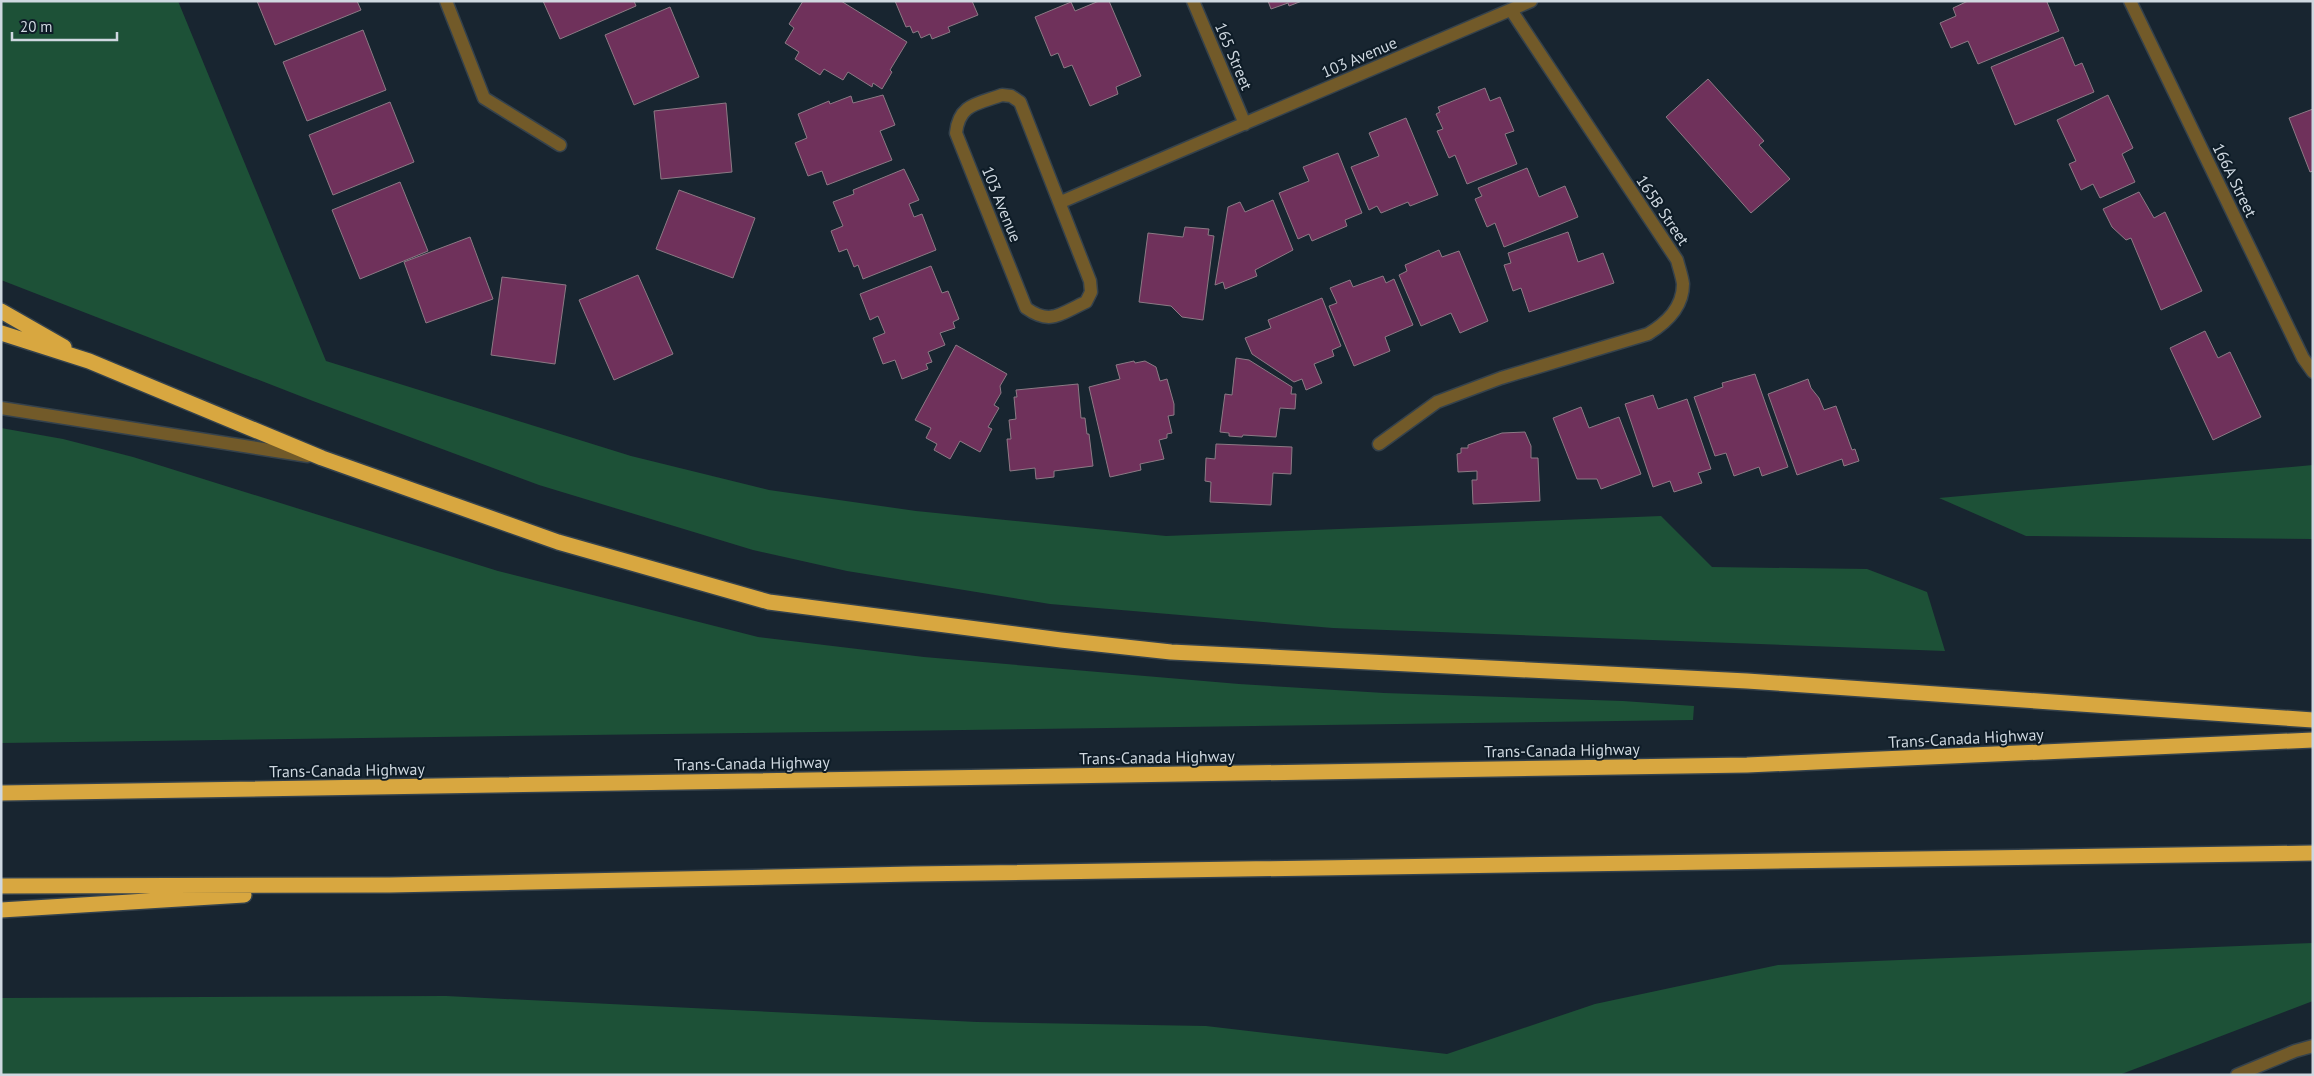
<svg xmlns="http://www.w3.org/2000/svg" width="2314" height="1076" font-family="'PT Sans',sans-serif">
<style>
.green{fill:#1d5137}
.building{fill:#6f315b;stroke:#8c7a85}
.lines{fill:none;stroke-linecap:round;stroke-linejoin:round}
.lane-casing{stroke:#35424c;stroke-width:15}
.street-casing{stroke:#35424c;stroke-width:15}
.highway-casing{stroke:#35424c;stroke-width:18}
.lane{stroke:#725a29;stroke-width:12}
.street{stroke:#725a29;stroke-width:12}
.highway{stroke:#d8a740;stroke-width:15}
.labels{text-anchor:middle;stroke-width:4;stroke-linejoin:round;paint-order:stroke}
.street-label{font-size:16px;fill:#cfd8e0;stroke:#0e1c27}
</style>
<rect width="100%" height="100%" fill="#182530"/>
<path class="green" d="M 1,1 L 178,1 L 326,361 L 631,456 L 769,490 L 916,511 L 1166,536 L 1661,516 L 1712,567 L 1867,569 L 1927,592 L 1945,651 L 1333,628 L 1050,604 L 847,571 L 753,550 L 539,485 L 313,401 L 1,280 Z
M 1,428 L 63,439 L 133,457 L 498,571 L 758,637 L 924,657 L 1239,684 L 1384,693 L 1623,701 L 1694,706 L 1693,720 L 1,743 Z
M 2313,465 L 2313,539 L 2026,536 L 1939,498 Z
M 2313,943 L 2313,1001 L 2119,1075 L 1,1075 L 1,998 L 446,996 L 977,1022 L 1206,1026 L 1447,1054 L 1595,1004 L 1778,965 Z"/>
<path class="building" d="M 257,1 L 357,1 L 361,10 L 275,45 Z
M 543,1 L 634,1 L 636,6 L 560,39 Z
M 803,1 L 841,1 L 907,42 L 890,70 L 892,72 L 882,89 L 873,83 L 872,87 L 848,72 L 843,80 L 824,69 L 820,75 L 795,59 L 799,52 L 785,43 L 794,28 L 789,24 Z
M 895,1 L 972,1 L 978,15 L 948,27 L 950,32 L 932,39 L 930,34 L 921,38 L 918,31 L 913,33 L 910,26 L 906,27 Z
M 1099,1 L 1109,1 L 1141,76 L 1116,87 L 1118,94 L 1090,106 L 1072,65 L 1064,68 L 1058,53 L 1051,56 L 1035,17 L 1071,2 L 1075,11 Z
M 1268,1 L 1302,1 L 1289,6 L 1288,3 L 1271,9 Z
M 1968,1 L 2049,1 L 2047,2 L 2059,31 L 1978,64 L 1968,41 L 1951,48 L 1940,23 L 1956,16 L 1953,8 Z
M 670,7 L 699,77 L 634,105 L 605,35 Z
M 363,30 L 386,90 L 307,121 L 283,62 Z
M 2063,37 L 2075,66 L 2082,63 L 2094,92 L 2015,125 L 1991,67 Z
M 1708,79 L 1764,141 L 1759,145 L 1790,179 L 1751,213 L 1666,117 Z
M 1485,88 L 1490,101 L 1500,97 L 1514,131 L 1505,134 L 1517,164 L 1467,184 L 1455,155 L 1449,158 L 1437,131 L 1443,129 L 1436,114 L 1440,112 L 1438,107 Z
M 883,95 L 895,125 L 880,131 L 892,160 L 827,185 L 822,171 L 808,176 L 795,143 L 807,138 L 798,114 L 829,101 L 830,104 L 851,96 L 853,103 Z
M 2108,95 L 2133,148 L 2122,154 L 2135,182 L 2100,198 L 2093,184 L 2081,190 L 2069,164 L 2076,161 L 2057,120 Z
M 390,102 L 414,162 L 333,195 L 309,135 Z
M 726,103 L 732,172 L 661,179 L 654,111 Z
M 2313,109 L 2313,171 L 2310,172 L 2289,118 Z
M 1406,118 L 1438,195 L 1410,206 L 1408,202 L 1381,213 L 1377,206 L 1369,210 L 1351,167 L 1379,156 L 1369,133 Z
M 1338,153 L 1362,213 L 1345,220 L 1347,226 L 1312,241 L 1309,234 L 1298,239 L 1279,193 L 1309,181 L 1303,167 Z
M 1527,168 L 1539,197 L 1565,186 L 1578,217 L 1504,247 L 1495,223 L 1487,227 L 1475,199 L 1482,196 L 1478,188 Z
M 904,169 L 919,200 L 909,204 L 914,217 L 922,214 L 936,250 L 863,279 L 858,265 L 854,267 L 847,249 L 839,252 L 831,231 L 843,226 L 833,202 L 854,194 L 853,190 Z
M 400,182 L 428,251 L 360,279 L 332,210 Z
M 679,190 L 755,218 L 733,278 L 656,249 Z
M 2139,192 L 2154,218 L 2165,212 L 2202,291 L 2161,310 L 2131,238 L 2126,240 L 2112,227 L 2103,209 Z
M 1273,200 L 1293,250 L 1255,270 L 1257,276 L 1225,289 L 1223,282 L 1215,285 L 1228,207 L 1240,202 L 1245,212 Z
M 1185,227 L 1209,229 L 1208,235 L 1214,236 L 1203,320 L 1182,317 L 1171,306 L 1139,302 L 1148,233 L 1183,237 Z
M 1568,232 L 1578,262 L 1603,253 L 1614,283 L 1529,312 L 1521,288 L 1513,291 L 1504,265 L 1511,263 L 1508,253 Z
M 470,237 L 493,299 L 426,323 L 404,262 Z
M 1439,250 L 1442,257 L 1459,251 L 1488,321 L 1460,333 L 1451,313 L 1421,326 L 1399,275 L 1407,271 L 1405,265 Z
M 931,266 L 942,293 L 948,291 L 959,319 L 953,322 L 955,328 L 940,333 L 945,345 L 928,352 L 932,362 L 926,364 L 928,369 L 902,379 L 895,360 L 883,364 L 873,338 L 885,333 L 878,316 L 870,320 L 860,294 Z
M 638,275 L 673,354 L 614,380 L 579,300 Z
M 1383,276 L 1386,283 L 1394,279 L 1413,325 L 1385,337 L 1390,351 L 1354,366 L 1329,306 L 1337,303 L 1330,288 L 1350,280 L 1353,287 Z
M 502,277 L 566,285 L 555,364 L 491,355 Z
M 1322,298 L 1341,346 L 1332,350 L 1334,356 L 1314,364 L 1322,383 L 1306,390 L 1302,379 L 1294,382 L 1252,354 L 1245,338 L 1271,328 L 1268,320 Z
M 2205,331 L 2218,358 L 2230,352 L 2261,417 L 2213,440 L 2170,348 Z
M 956,345 L 1007,374 L 1000,386 L 1001,393 L 994,405 L 999,408 L 988,427 L 992,429 L 980,452 L 960,441 L 950,459 L 934,450 L 937,444 L 926,438 L 931,428 L 915,420 Z
M 1236,358 L 1249,360 L 1292,387 L 1291,394 L 1296,394 L 1295,409 L 1280,408 L 1276,437 L 1243,435 L 1242,437 L 1229,436 L 1229,433 L 1220,432 L 1225,394 L 1232,395 Z
M 1134,361 L 1135,363 L 1145,361 L 1156,367 L 1160,381 L 1167,379 L 1174,404 L 1174,415 L 1168,416 L 1172,433 L 1167,434 L 1167,438 L 1159,440 L 1164,459 L 1140,464 L 1141,470 L 1110,477 L 1089,387 L 1120,379 L 1116,365 Z
M 1755,374 L 1788,467 L 1762,476 L 1759,467 L 1734,476 L 1726,453 L 1715,456 L 1694,397 L 1723,387 L 1722,383 Z
M 1808,379 L 1811,388 L 1819,398 L 1824,410 L 1836,406 L 1852,450 L 1855,449 L 1859,461 L 1844,466 L 1842,459 L 1797,475 L 1768,394 Z
M 1078,384 L 1081,418 L 1085,418 L 1087,434 L 1089,434 L 1093,466 L 1054,471 L 1054,477 L 1036,479 L 1035,468 L 1010,471 L 1007,439 L 1011,439 L 1009,420 L 1016,419 L 1014,397 L 1017,397 L 1016,390 Z
M 1653,395 L 1658,409 L 1687,399 L 1711,469 L 1698,473 L 1702,483 L 1674,492 L 1670,481 L 1653,487 L 1625,404 Z
M 1581,407 L 1589,428 L 1619,417 L 1641,474 L 1601,489 L 1597,479 L 1577,479 L 1553,418 Z
M 1525,432 L 1531,446 L 1531,458 L 1538,458 L 1540,501 L 1473,504 L 1472,480 L 1477,480 L 1477,471 L 1458,472 L 1457,454 L 1461,453 L 1461,448 L 1468,448 L 1468,445 L 1502,433 Z
M 1216,444 L 1292,447 L 1291,474 L 1273,473 L 1271,505 L 1210,502 L 1211,482 L 1205,481 L 1206,458 L 1215,459 Z"/>
<g class="lines">
<defs>
<path id="lane" d="M 1,408 L 308,456"/>
<path id="street" d="M 446,1 L 484,98 L 560,145
M 1193,1 L 1245,124
M 2130,1 L 2303,358 L 2313,372
M 1002,95 L 1011,96 L 1020,102 L 1090,281 L 1091,292 L 1086,302 C 1061,313 1051,326 1026,308 L 956,133 C 959,104 977,104 1002,95 Z
M 1061,202 L 1531,1
M 1379,444 L 1437,402 L 1501,378 L 1648,334 C 1666,323 1683,308 1683,284 C 1682,276 1679,268 1677,260 L 1511,10
M 2237,1075 L 2295,1051 L 2313,1046"/>
<path id="highway" d="M 1,311 L 64,347
M 1,333 L 89,361 L 322,458 L 558,542 L 769,602 L 1061,640 L 1171,652 L 1747,681 L 2313,720
M 1,793 L 1747,765 L 2313,740
M 1,886 L 390,885 L 913,874 L 2313,853
M 1,910 L 244,895"/>
</defs>
<use href="#lane" class="lane-casing"/>
<use href="#street" class="street-casing"/>
<use href="#highway" class="highway-casing"/>
<use href="#lane" class="lane"/>
<use href="#street" class="street"/>
<use href="#highway" class="highway"/>
</g>
<g class="labels">
<g class="street-label">
<text transform="translate(1234 56) rotate(67)" y="6">165 Street</text>
<text transform="translate(1359 57) rotate(-23)" y="6">103 Avenue</text>
<text transform="translate(2235 180) rotate(64)" y="6">166A Street</text>
<text transform="translate(1002 204) rotate(68)" y="6">103 Avenue</text>
<text transform="translate(1663 210) rotate(56)" y="6">165B Street</text>
<text transform="translate(1966 738) rotate(-3)" y="6">Trans-Canada Highway</text>
<text transform="translate(1562 750) rotate(-1)" y="6">Trans-Canada Highway</text>
<text transform="translate(1157 757) rotate(-1)" y="6">Trans-Canada Highway</text>
<text transform="translate(752 763) rotate(-1)" y="6">Trans-Canada Highway</text>
<text transform="translate(347 770) rotate(-1)" y="6">Trans-Canada Highway</text>
</g>
</g>
<rect width="2314" height="1076" fill="none" stroke="#cfd8e0" stroke-width="5"/>
<path d="M12 32v8h105v-8" fill="none" stroke="#cfd8e0" stroke-width="2.5"/>
<text x="20" y="32" font-size="15" fill="#cfd8e0" stroke="#0e1c27" stroke-width="4" paint-order="stroke">20 m</text>
</svg>
